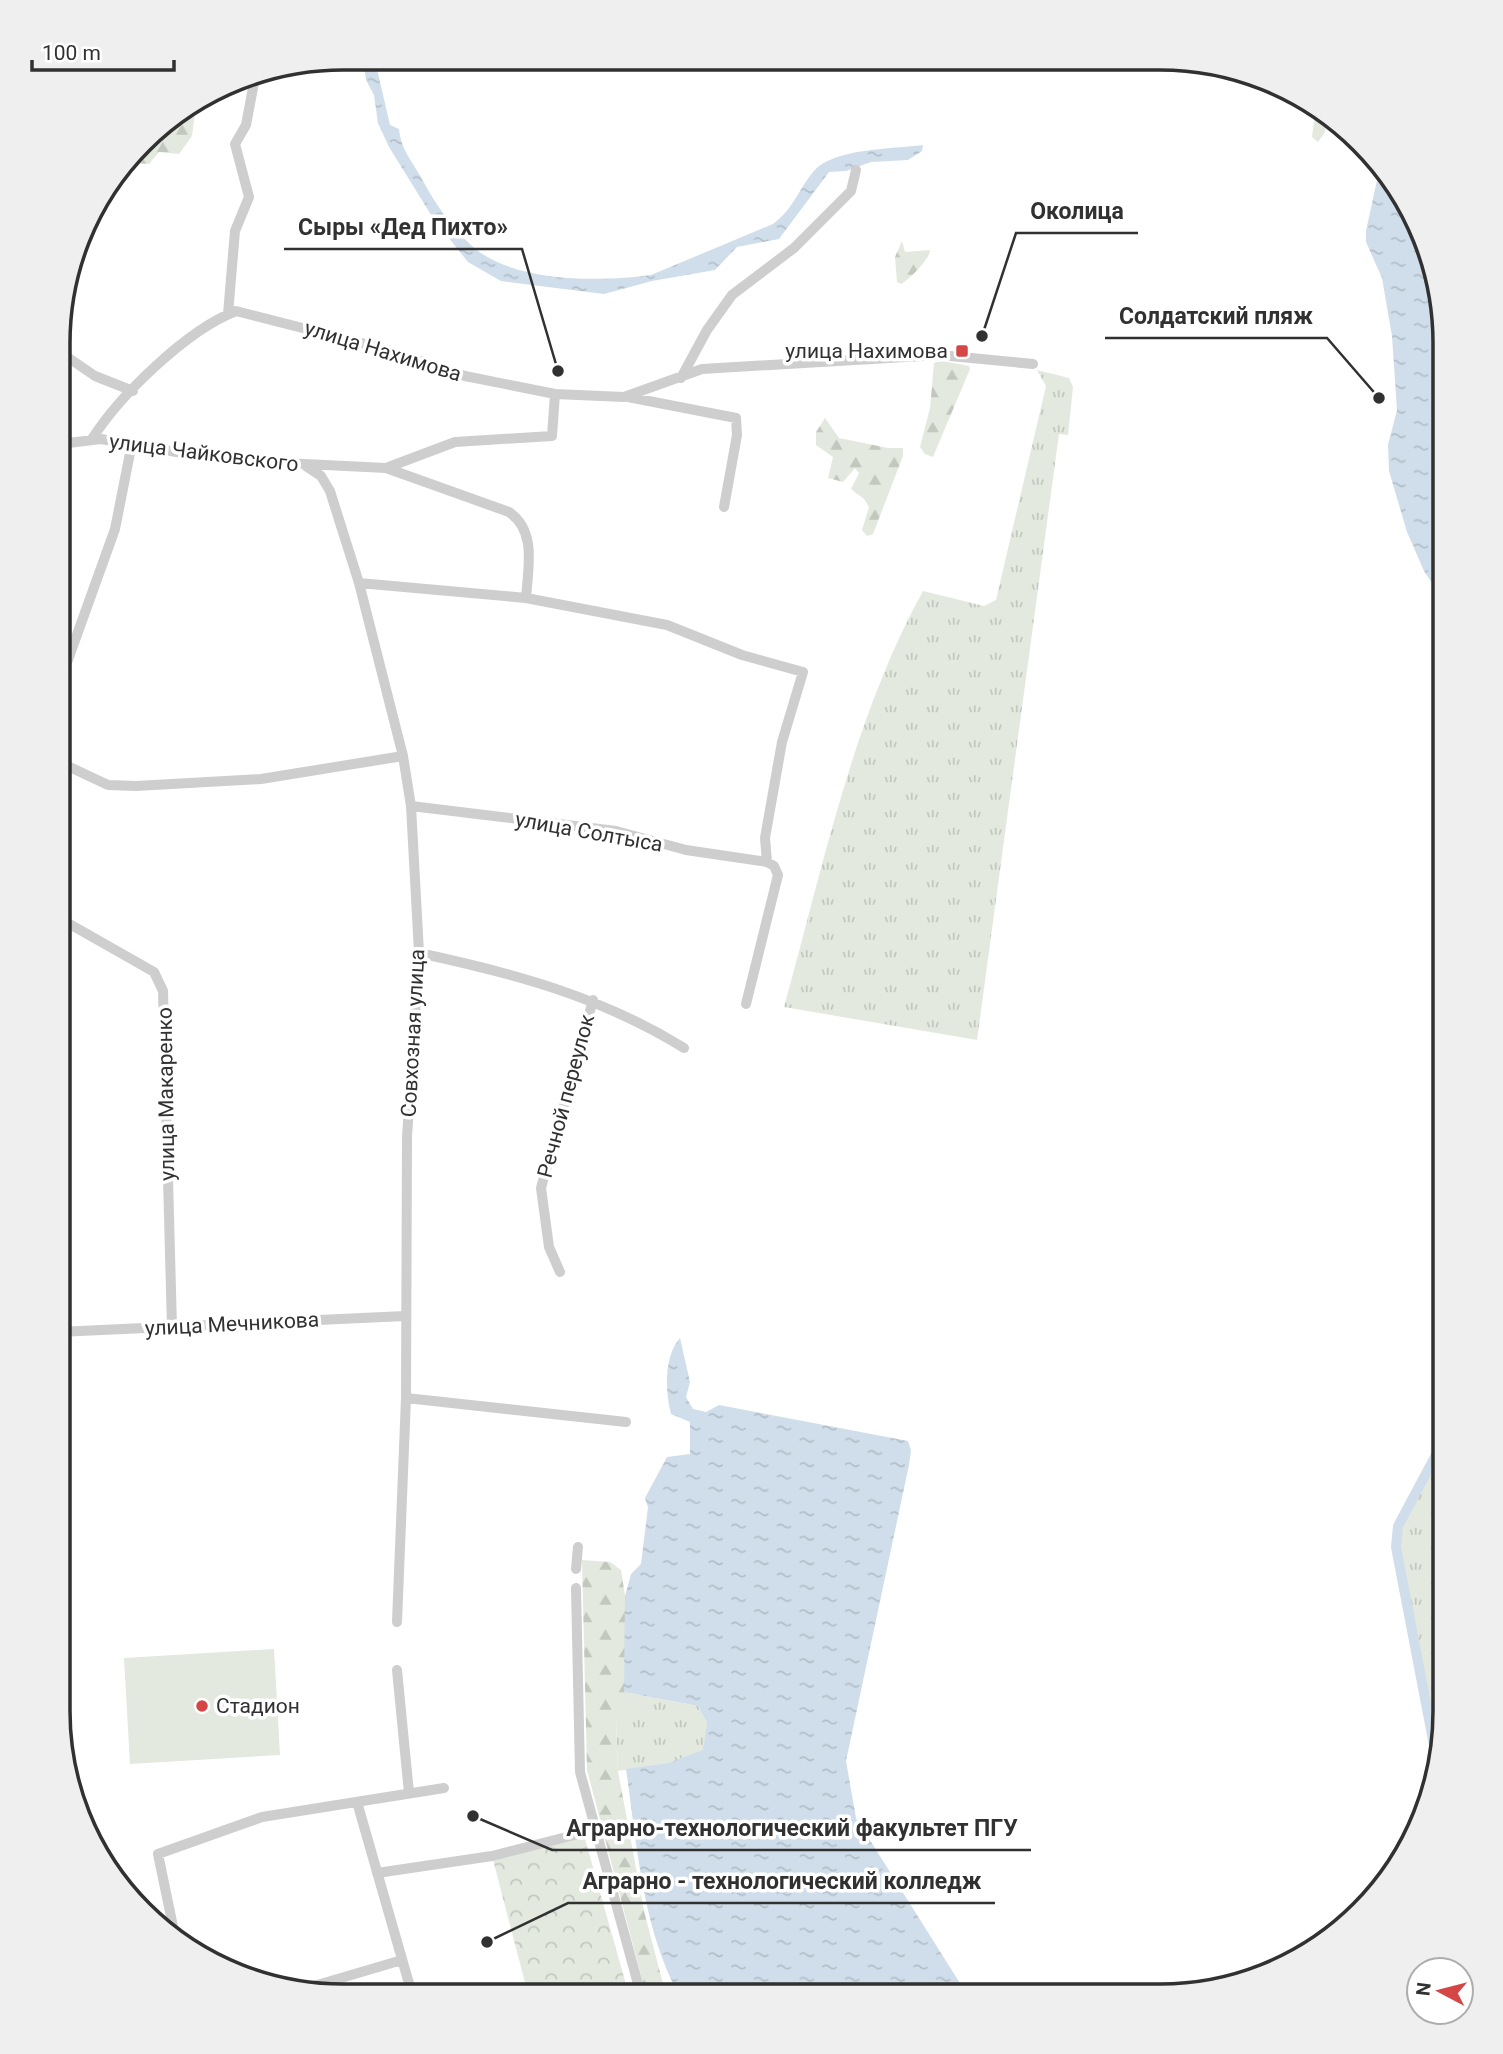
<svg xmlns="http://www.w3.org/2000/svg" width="1503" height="2054" font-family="Roboto,sans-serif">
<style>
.grass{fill:url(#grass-tufts)}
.forest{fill:url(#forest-firs)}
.park{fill:url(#park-crowns)}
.garden{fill:#e3e9de}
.water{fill:url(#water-ripples)}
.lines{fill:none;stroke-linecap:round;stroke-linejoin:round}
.canal{stroke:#cfdeea;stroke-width:10}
.minor{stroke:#cecece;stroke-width:10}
.poi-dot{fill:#d54647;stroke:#fff;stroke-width:2.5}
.labels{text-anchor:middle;stroke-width:7;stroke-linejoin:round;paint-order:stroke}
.street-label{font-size:21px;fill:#313131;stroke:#fff}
.poi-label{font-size:21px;fill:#313131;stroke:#fff;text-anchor:end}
.rim{fill:none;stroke:#313131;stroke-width:3.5}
.leader{fill:none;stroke:#313131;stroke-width:2.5}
.callout-dot{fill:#313131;stroke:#fff;stroke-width:2.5}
.callout-label{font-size:23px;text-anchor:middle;font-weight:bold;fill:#313131;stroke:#fff;stroke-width:7;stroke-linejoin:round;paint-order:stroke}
</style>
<defs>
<pattern id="grass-tufts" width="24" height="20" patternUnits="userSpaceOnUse" patternTransform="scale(1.75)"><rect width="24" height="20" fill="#e3e9de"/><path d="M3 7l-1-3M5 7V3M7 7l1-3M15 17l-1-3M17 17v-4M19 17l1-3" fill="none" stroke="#c3c8bf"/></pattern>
<pattern id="forest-firs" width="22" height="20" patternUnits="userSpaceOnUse" patternTransform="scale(1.75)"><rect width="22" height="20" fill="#e3e9de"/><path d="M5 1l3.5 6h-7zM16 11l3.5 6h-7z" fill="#c3c8bf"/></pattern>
<pattern id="park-crowns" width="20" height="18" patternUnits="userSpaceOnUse" patternTransform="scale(1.75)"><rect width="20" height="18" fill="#e3e9de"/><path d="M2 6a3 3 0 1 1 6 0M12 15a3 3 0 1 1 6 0" fill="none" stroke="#c3c8bf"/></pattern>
<pattern id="water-ripples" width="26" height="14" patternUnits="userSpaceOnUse" patternTransform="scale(1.75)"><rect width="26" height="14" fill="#cfdeea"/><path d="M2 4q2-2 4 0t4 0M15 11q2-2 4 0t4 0" fill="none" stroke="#b2bfc9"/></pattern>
</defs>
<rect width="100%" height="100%" fill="#fff"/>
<path class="grass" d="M 1037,370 L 1069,378 L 1073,387 L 1068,435 L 1059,434 L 977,1040 L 784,1007 C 823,867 853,718 923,591 L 984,606 L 996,600 L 1046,386 Z
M 1445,1445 L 1445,1730 L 1438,1766 L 1396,1547 L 1398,1526 Z
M 624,1692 L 698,1706 L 707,1723 L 704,1750 L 668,1763 L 618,1771 L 616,1720 L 625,1709 Z"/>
<path class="forest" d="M 196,105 L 192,136 L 179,154 L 159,152 L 149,164 L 132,163 C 134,135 174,117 196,105 Z
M 1316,106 L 1328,113 L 1325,132 L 1318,142 L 1312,137 Z
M 902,241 L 905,252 L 930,250 C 928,261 911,278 901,284 L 897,282 L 895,257 Z
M 942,361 L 969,366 L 970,369 L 933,457 L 925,454 L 920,447 L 930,408 L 934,363 Z
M 825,418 L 839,438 L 888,448 L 903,448 L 903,456 L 873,534 L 867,536 L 862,530 L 869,507 L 864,499 L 851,489 L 859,473 L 855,468 L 843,482 L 828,478 L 833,457 L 816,445 L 816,432 Z
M 582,1560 L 610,1562 L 621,1570 L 625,1596 L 625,1709 L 616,1721 L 618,1771 L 644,1911 L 666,1995 L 647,1995 L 644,1987 L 587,1770 Z"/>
<path class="park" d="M 583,1832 L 629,1995 L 528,1994 L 492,1856 Z"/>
<path class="garden" d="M 274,1649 L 280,1755 L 130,1764 L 124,1658 Z"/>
<path class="water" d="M 363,58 L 371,58 L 377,69 L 390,125 L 399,129 C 401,151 414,163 423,181 C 435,203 452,228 471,245 C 511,283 600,282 651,275 L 773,224 C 794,208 797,192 813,172 C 832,148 893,149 923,145 L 922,151 L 908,160 L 871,162 L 846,171 L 829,172 L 779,239 L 737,247 L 715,270 L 652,281 L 604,294 L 501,281 L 468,262 L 433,218 L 389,147 L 378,123 L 374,95 L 366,80 Z
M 1379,171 L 1416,216 L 1445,342 L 1445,603 L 1424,571 L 1407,532 L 1389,471 L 1388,445 L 1397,410 L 1392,336 L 1382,278 L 1366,242 L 1366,231 Z
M 680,1338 L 690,1382 L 686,1397 L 693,1409 L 706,1412 L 719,1405 L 908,1441 L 911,1450 L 909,1465 L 846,1761 L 856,1818 L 968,1996 L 679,1995 C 642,1927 637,1845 626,1769 L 668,1763 L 703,1750 L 707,1723 L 698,1706 L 624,1692 L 625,1596 L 631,1574 L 641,1564 L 648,1507 L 645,1498 L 667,1457 L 690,1454 L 690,1422 L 671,1414 C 665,1391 664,1356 680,1338 Z"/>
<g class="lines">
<path class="canal" d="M 1438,1766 L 1396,1547 L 1398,1526 L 1445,1438"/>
<path class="minor" d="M 228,314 L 235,231 L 249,197 L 235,144 L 246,125 L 256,72
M 60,352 L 95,376 L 133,391
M 681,378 L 707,330 L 732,295 L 794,248 L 851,191 L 856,170
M 628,397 L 736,418 L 737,435 L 724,507
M 92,439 C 120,395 187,330 236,311 L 381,348 L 465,376 L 555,394 L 624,397 L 702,369 L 940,355 L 1033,364
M 60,444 L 101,439 L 223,460 L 386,468 L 455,442 L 552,436 L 555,394
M 306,466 L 321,476 L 330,491 L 359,583 L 403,756 L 411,806 L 419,953 L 407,1137 L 406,1398 L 397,1622
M 386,468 L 509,512 C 537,531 528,568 526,598
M 359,583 L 526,598 L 667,625 L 742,655 L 803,672 L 782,742 L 765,838 L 767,862 L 774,866 L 778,875 L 746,1004
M 60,682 L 115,529 L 132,443
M 59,762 L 108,785 L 136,786 L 261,779 L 403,756
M 411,806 L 616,831 L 686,850 L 767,862
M 59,918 L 154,972 L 163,991 L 172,1328
M 419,953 C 513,973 602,997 684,1048
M 560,1272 L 549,1247 L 541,1188 L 593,1000
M 58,1332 L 405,1316
M 406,1398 L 626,1422
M 576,1569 L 578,1547
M 576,1588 L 580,1772 L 641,1995
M 397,1670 L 409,1793
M 357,1802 L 412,1994
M 377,1873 L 492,1856 L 594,1830
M 176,1941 L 158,1854 L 262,1817 L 444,1788
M 297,1991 L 402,1960"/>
</g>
<g class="poi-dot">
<rect x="955" y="344" width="14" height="14" rx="3.5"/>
<circle cx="202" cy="1706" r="7"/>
</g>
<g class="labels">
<g class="street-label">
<text transform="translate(383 351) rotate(17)" y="7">улица Нахимова</text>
<text transform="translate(204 453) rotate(7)" y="7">улица Чайковского</text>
<text transform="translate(589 832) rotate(10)" y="7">улица Солтыса</text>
<text transform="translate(413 1033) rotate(-87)" y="7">Совхозная улица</text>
<text transform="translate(166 1094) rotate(-91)" y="7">улица Макаренко</text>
<text transform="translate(566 1096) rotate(-75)" y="7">Речной переулок</text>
<text transform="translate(232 1324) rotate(-3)" y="7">улица Мечникова</text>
</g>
<g class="poi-label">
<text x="948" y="358">улица Нахимова</text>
<text x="216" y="1713" text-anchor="start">Стадион</text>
</g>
</g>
<path d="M0 0H1503V2054H0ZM343 70H1160A273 273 0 0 1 1433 343V1711A273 273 0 0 1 1160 1984H343A273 273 0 0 1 70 1711V343A273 273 0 0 1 343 70Z" fill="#efefef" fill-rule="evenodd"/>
<path class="rim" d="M343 70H1160A273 273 0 0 1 1433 343V1711A273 273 0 0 1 1160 1984H343A273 273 0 0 1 70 1711V343A273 273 0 0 1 343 70Z"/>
<path class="leader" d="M982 336L1016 233H1138M558 371L522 249H284M1379 398L1327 338H1105M473 1816L552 1850H1031M487 1942L568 1903H995"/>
<g class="callout-dot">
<circle cx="982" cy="336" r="7"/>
<circle cx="558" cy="371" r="7"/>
<circle cx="1379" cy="398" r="7"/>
<circle cx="473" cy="1816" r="7"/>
<circle cx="487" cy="1942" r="7"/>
</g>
<g class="callout-label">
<text x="1077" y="219">Околица</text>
<text x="403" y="235">Сыры «Дед Пихто»</text>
<text x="1216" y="324">Солдатский пляж</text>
<text x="792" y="1836">Аграрно-технологический факультет ПГУ</text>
<text x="782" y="1889">Аграрно - технологический колледж</text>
</g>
<g transform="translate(1440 1991) rotate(277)"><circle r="33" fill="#ffffff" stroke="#adadad" stroke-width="2"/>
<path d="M0-5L12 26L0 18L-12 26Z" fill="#d54647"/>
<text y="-10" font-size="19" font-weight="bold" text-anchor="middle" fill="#313131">N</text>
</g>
<path d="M32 60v10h142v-10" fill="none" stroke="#313131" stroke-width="3.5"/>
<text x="42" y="60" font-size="21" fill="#313131" stroke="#ffffff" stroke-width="5" paint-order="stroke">100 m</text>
</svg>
